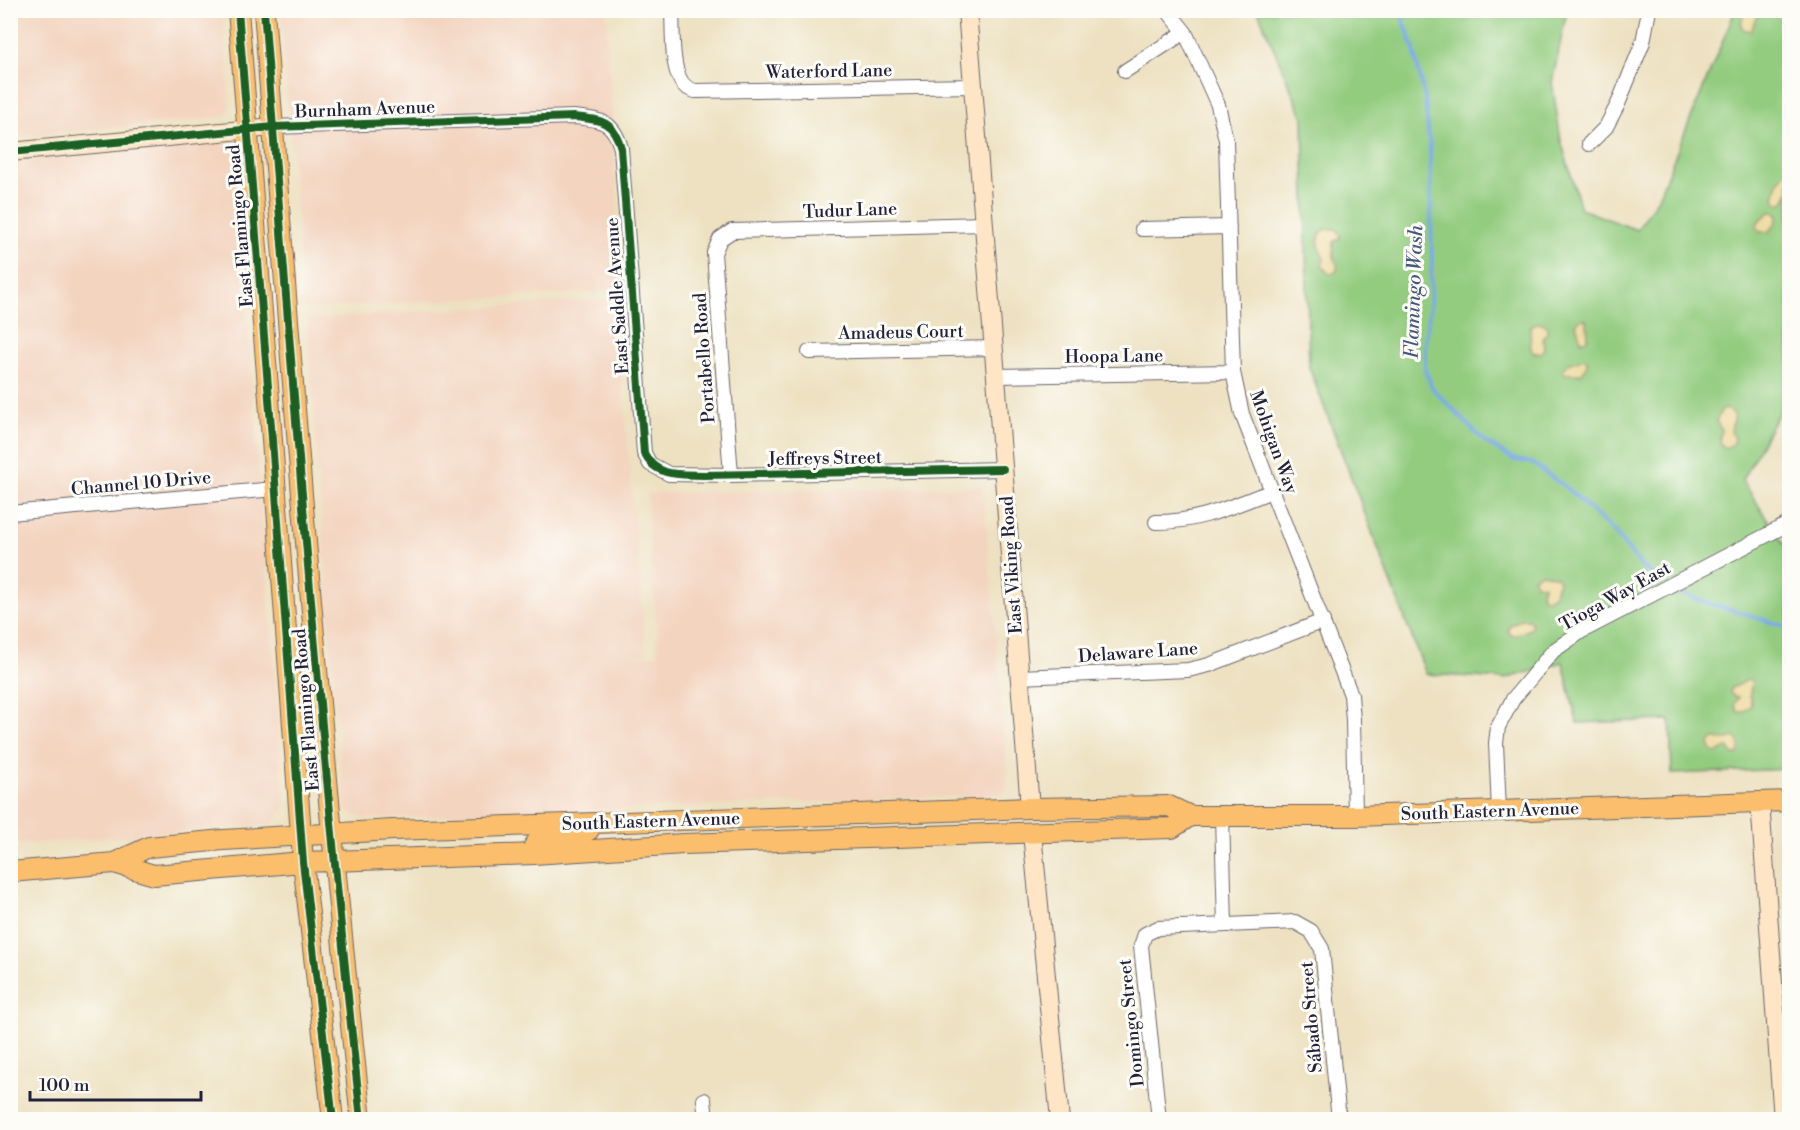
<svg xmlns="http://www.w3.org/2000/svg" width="1800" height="1130" font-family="'Libre Bodoni',serif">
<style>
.built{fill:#f3d4bf}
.green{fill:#93cc7f;stroke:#5a775d;stroke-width:1.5}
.sand{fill:#eeda9e;stroke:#887e6c;stroke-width:1.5}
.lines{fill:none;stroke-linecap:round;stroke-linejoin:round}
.stream{stroke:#7baae5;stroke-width:4}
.street-casing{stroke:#69656a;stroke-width:16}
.secondary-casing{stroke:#69656a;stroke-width:20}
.primary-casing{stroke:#69656a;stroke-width:22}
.street{stroke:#fff;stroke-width:14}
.secondary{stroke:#fde5c5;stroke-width:18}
.primary{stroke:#fabe6d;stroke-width:20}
.cycleway-casing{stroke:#fdfcf7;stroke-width:11}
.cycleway{stroke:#1b5e20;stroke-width:8}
.labels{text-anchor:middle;stroke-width:6;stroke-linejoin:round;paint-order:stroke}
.street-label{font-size:18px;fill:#22223b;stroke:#fdfcf7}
.water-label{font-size:20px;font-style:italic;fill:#46587f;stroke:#fdfcf7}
</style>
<rect width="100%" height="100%" fill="#fdfcf7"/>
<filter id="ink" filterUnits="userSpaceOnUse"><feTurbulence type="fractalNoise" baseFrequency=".0167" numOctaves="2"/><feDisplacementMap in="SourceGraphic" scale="12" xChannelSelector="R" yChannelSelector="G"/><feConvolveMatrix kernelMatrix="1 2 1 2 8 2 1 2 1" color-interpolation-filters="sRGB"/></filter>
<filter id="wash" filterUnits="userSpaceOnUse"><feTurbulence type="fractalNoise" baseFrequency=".008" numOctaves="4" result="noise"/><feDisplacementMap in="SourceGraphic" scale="24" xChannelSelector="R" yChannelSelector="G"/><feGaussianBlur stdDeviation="1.35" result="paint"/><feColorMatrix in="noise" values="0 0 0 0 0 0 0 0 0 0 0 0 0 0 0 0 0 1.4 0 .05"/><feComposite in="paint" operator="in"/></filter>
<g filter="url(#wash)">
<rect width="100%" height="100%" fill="#ede1c1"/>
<path class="built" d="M 11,10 L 223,11 L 230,105 L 228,113 L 224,117 L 11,137 Z
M 281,11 L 606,11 L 623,290 L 304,309 Z
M 231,142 L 234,152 L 285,805 L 279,817 L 269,825 L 11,845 L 11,162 Z
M 615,299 L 646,654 L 610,656 L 658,655 L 647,493 L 983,487 L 1008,783 L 1005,791 L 999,795 L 365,819 L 345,811 L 332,663 L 307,319 Z"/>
<path class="green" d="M 1258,11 L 1567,11 L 1552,82 L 1561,141 L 1581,209 L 1637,230 L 1657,200 L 1735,11 L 1789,11 L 1789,394 L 1742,480 L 1784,545 L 1789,545 L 1789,769 L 1672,774 L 1670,720 L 1577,723 L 1563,662 L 1505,679 L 1426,674 L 1309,367 L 1303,118 Z"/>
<path class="sand" d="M 1744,11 L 1759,11 L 1751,31 L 1742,29 L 1741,24 Z
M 1789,171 L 1789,192 L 1783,203 L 1777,203 L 1774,198 L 1778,182 L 1785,172 Z
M 1770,212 L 1775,212 L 1778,215 L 1776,223 L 1768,232 L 1760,232 L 1757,227 L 1758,222 Z
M 1329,229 L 1336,229 L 1341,235 L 1339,239 L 1334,242 C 1334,246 1333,252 1334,256 C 1336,263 1340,265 1335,273 L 1329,274 L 1322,266 L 1324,259 C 1320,249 1315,241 1322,231 Z
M 1585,319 L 1587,322 L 1588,338 L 1585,341 L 1581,341 L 1576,324 L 1579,320 Z
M 1537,323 L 1543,323 L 1547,327 L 1547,333 L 1543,337 L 1544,349 L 1540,353 L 1534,353 L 1531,350 L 1530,328 L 1532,325 Z
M 1584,358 L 1587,361 L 1586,368 L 1581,374 L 1565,374 L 1563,369 L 1568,364 Z
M 1728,409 L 1734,414 L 1731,432 L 1734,438 L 1733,443 L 1729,447 L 1724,447 C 1718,442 1719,438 1722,431 L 1716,421 L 1722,410 Z
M 1542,573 L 1557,577 L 1559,581 L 1553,596 L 1548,599 L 1543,597 L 1541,592 L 1544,585 L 1536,584 L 1533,577 Z
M 1521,619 L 1528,619 L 1532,624 L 1530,629 L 1517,635 L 1511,635 L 1508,632 L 1509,626 Z
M 1748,680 L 1752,681 L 1750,693 L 1751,705 L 1743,712 L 1738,712 L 1734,704 L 1739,697 L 1733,696 L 1730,692 L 1731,688 Z
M 1735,737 C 1741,742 1740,748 1738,754 L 1733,755 L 1728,747 L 1718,753 L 1713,752 L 1710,748 L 1710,743 L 1714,739 L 1724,740 Z"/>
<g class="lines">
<path class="stream" d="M 1400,10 L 1414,50 L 1425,99 L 1430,150 L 1432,260 L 1430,307 L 1425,345 L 1425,369 L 1432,388 L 1484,441 L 1512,459 L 1532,463 L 1567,488 L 1613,531 L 1643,568 L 1666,583
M 1673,587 C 1694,601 1715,605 1739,612 C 1756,617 1773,623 1790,628"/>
</g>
</g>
<g filter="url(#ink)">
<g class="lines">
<defs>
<path id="street" d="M 672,10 C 673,28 671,66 681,81 C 684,87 689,89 695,91 L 973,86
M 1167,10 L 1185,32 L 1218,105 L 1226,140 L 1233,372 L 1242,414 L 1351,695 L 1353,720 L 1355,816
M 1125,71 L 1185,32
M 273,127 L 574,117 C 601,120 613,120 621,148 L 644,453 L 650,464 L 669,474 L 731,475 L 1003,469
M 1589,144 L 1606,127 L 1618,104 L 1643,42 L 1649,10
M 1142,229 L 1229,227
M 809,352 L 994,348
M 996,376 L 1233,372
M 731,475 L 714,253 L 720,239 L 732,231 L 984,224
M 10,513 L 275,489
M 1156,522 C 1200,522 1232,506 1272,491
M 1019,677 L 1188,670 L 1209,665 L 1323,621
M 1499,811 L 1496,743 L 1498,727 L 1513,699 L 1553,651 L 1582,631 L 1790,523
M 1222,816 L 1225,925
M 704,1100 L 706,1120
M 1159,1120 L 1141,946 L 1145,934 L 1158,928 L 1295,922 L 1311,931 L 1322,949 L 1339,1120"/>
<path id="secondary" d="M 967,10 L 1030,808
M 10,152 L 273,127
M 1760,802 L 1783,1120
M 1032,833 L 1060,1120"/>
<path id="primary" d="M 238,10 L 269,399 L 303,862 L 333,1120
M 264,10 C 292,381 321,751 361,1120
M 534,854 L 534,846 L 537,842 C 554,835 571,838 589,830
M 114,863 L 154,875 L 303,862 L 534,854 L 683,844 L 1172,828 L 1190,816
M 10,872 L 114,863 L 149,847 L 223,840 L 393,830 L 1030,808 L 1169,806 L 1190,816 L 1355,816 L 1790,801"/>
</defs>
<use href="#street" class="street-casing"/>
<use href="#secondary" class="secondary-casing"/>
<use href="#primary" class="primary-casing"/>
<use href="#street" class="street"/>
<use href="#secondary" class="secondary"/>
<use href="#primary" class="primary"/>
<defs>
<path id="cycleway" d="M 238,10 L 269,399 L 303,862 L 333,1120
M 264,10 C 292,381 321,751 361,1120
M 10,152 L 273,127 L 574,117 C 601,120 613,120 621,148 L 644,453 C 656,478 680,474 704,475 L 1003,469"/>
</defs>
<use href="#cycleway" class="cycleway-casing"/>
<use href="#cycleway" class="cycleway"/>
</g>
</g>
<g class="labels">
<g class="street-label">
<text transform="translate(829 71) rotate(-1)" y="6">Waterford Lane</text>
<text transform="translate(365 109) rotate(-2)" y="6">Burnham Avenue</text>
<text transform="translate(850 210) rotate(-2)" y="6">Tudur Lane</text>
<text transform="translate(240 226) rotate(-95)" y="6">East Flamingo Road</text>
<text transform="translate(617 296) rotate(-94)" y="6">East Saddle Avenue</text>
<text transform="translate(901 332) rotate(-1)" y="6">Amadeus Court</text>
<text transform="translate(1114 356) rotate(-1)" y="6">Hoopa Lane</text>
<text transform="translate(704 358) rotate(-94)" y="6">Portabello Road</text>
<text transform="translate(1274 442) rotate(70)" y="6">Mohigan Way</text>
<text transform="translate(825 458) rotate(-1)" y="6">Jeffreys Street</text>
<text transform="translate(141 483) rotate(-5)" y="6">Channel 10 Drive</text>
<text transform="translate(1011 565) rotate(-94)" y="6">East Viking Road</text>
<text transform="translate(1615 596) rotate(-29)" y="6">Tioga Way East</text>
<text transform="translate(1138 652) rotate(-4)" y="6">Delaware Lane</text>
<text transform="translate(306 710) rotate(-95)" y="6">East Flamingo Road</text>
<text transform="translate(1490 811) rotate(-2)" y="6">South Eastern Avenue</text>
<text transform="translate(651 821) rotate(-2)" y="6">South Eastern Avenue</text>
<text transform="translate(1311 1017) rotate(-95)" y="6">Sábado Street</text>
<text transform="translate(1131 1023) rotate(-96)" y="6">Domingo Street</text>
</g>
<g class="water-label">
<text transform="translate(1413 292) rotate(-88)" y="7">Flamingo Wash</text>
</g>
</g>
<rect width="1800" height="1130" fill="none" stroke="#fdfcf7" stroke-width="36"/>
<path d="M30 1091v9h171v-9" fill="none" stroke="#22223b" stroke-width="3"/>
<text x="39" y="1091" font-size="18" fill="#22223b" stroke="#fdfcf7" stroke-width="4.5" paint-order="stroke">100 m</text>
</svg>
